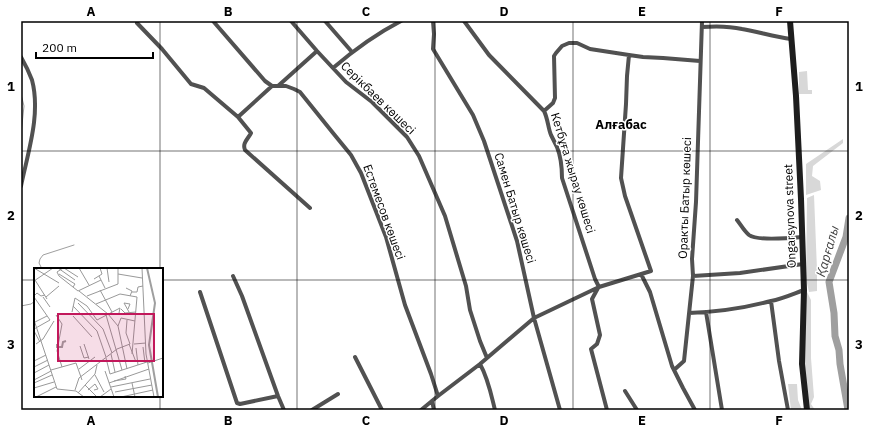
<svg xmlns="http://www.w3.org/2000/svg" width="870" height="431" font-family="'IBM Plex Sans',sans-serif">
<style>
.green{fill:#d8d8d8}
.lines{fill:none;stroke-linecap:round;stroke-linejoin:round}
.stream{stroke:#9f9f9f;stroke-width:1}
.river{stroke:#9f9f9f;stroke-width:7}
.minor{stroke:#515151;stroke-width:4}
.secondary{stroke:#1e1e1e;stroke-width:6}
.grid{fill:none;stroke:#000;stroke-width:1;stroke-opacity:0.55}
.labels{text-anchor:middle;stroke-width:3;stroke-linejoin:round;paint-order:stroke}
.street-label{font-size:12px;fill:#000;stroke:#fff}
.neighbourhood-label{font-size:13px;font-weight:bold;fill:#000;stroke:#fff}
.water-label{font-size:13px;font-style:italic;fill:#404040;stroke:#fff}
.inset-river{fill:none;stroke:#9f9f9f;stroke-width:2}
.inset-road{fill:none;stroke:#999;stroke-width:1}
.view{fill:#c2185b;fill-opacity:0.15;stroke:#c2185b;stroke-width:2}
.inset-edge{fill:none;stroke:#000;stroke-width:2}
.neatline{fill:none;stroke:#000;stroke-width:1.5}
.grid-label{font-size:13px;text-anchor:middle;font-weight:bold;fill:#000}
</style>
<rect width="100%" height="100%" fill="#fff"/>
<path class="green" d="M 807,71 L 808,90 L 812,90 L 812,94 L 799,94 L 799,72 Z
M 843,139 L 843,143 L 813,166 L 812,176 L 820,181 L 821,190 L 806,195 L 806,164 Z
M 814,195 L 817,270 L 817,291 L 809,292 L 806,279 L 807,198 Z
M 807,292 L 811,300 L 811,358 L 814,397 L 811,404 L 815,410 L 807,410 L 802,364 L 803,295 Z
M 788,384 L 797,384 L 798,400 L 802,410 L 791,410 Z"/>
<g class="lines">
<path class="stream" d="M 21,94 L 24,106 L 21,134
M 42,269 L 39,263 L 40,259 L 43,255 L 74,245
M 21,306 L 31,304 L 35,301"/>
<path class="river" d="M 848,410 L 840,364 L 839,350 L 835,336 L 834,313 L 829,282 L 846,237 L 849,218"/>
<path class="minor" d="M 213,21 L 265,81 L 272,86 L 286,86 L 294,89 L 300,92 L 333,133 L 351,155 L 361,173 L 386,237 L 405,305 L 431,374 L 438,396
M 291,21 L 317,51 L 346,82 L 372,102 L 407,137 L 419,156 L 445,216 L 466,286 L 470,310 L 480,341 L 487,358
M 325,21 L 352,52
M 433,21 L 434,34 L 433,49 L 473,115 L 484,141 L 517,241 L 534,318 L 560,410
M 464,21 L 489,55 L 544,111 C 548,119 548,128 551,135 C 553,139 555,143 557,147 C 561,157 562,168 562,178 L 595,279 L 599,287
M 137,23 L 162,49 L 191,84 L 204,88 L 238,117 L 251,133 C 248,139 242,143 245,150 L 310,208
M 702,27 C 715,26 729,26 742,29 C 759,32 775,37 791,39
M 21,57 C 25,64 29,72 32,80 C 41,114 28,152 21,186
M 333,68 C 354,50 376,34 401,21
M 278,86 L 317,51
M 544,111 L 553,103 L 555,98 L 554,56 L 556,53 L 562,46 L 569,43 L 577,43 L 590,49 L 629,55 L 643,57 L 663,58 L 700,61
M 238,117 L 272,86
M 737,220 C 741,225 744,231 749,235 C 757,241 791,238 802,237
M 641,274 L 650,292 L 672,366 L 683,388 L 695,410
M 233,276 L 242,296 L 278,396 L 284,410
M 693,276 L 740,273 L 803,264
M 598,288 L 592,299 L 600,335 L 597,344 L 591,349 L 607,410
M 200,292 L 237,403 L 240,404 L 278,396
M 771,301 L 779,361 L 788,410
M 706,312 L 722,410
M 689,313 C 716,312 745,308 771,301 C 782,299 793,294 804,290
M 355,357 L 382,410
M 480,364 C 488,378 491,394 495,410
M 674,370 L 684,361 L 693,276 L 692,259 L 696,202 L 702,21
M 625,391 L 637,410
M 432,401 L 434,410
M 312,410 L 338,394
M 421,410 L 438,396 L 480,364 L 534,318 L 599,287 L 651,271 L 625,196 L 621,178 L 626,104 L 627,76 L 629,55"/>
<path class="secondary" d="M 790,21 L 796,96 L 801,199 L 804,290 L 802,364 L 807,410"/>
</g>
<path class="grid" d="M 160,21 L 160,269M 297,21 L 297,410M 435,21 L 435,410M 573,21 L 573,410M 710,21 L 710,410M 21,151 L 849,151M 21,280 L 35,280M 162,280 L 849,280M 160,396 L 160,410"/>
<g class="labels">
<g class="street-label">
<text transform="translate(378 98) rotate(44)" y="4">Серікбаев көшесі</text>
<text transform="translate(573 173) rotate(73)" y="4">Кетбұға жырау көшесі</text>
<text transform="translate(685 198) rotate(-88)" y="4">Оракты Батыр көшесі</text>
<text transform="translate(515 208) rotate(73)" y="4">Самен Батыр көшесі</text>
<text transform="translate(384 212) rotate(70)" y="4">Естемесов көшесі</text>
<text transform="translate(790 216) rotate(-92)" y="4">Ongarsynova street</text>
</g>
<g class="neighbourhood-label">
<text x="621" y="129">Алғабас</text>
</g>
<g class="water-label">
<text transform="translate(827 251) rotate(-74)" y="5">Қарғалы</text>
</g>
</g>
<g transform="translate(34 268)">
<rect width="129" height="129" fill="#fff"/>
<path class="inset-river" d="M 113,0 L 121,35 L 115,77 L 124,129M 23,76 L 23,79 L 28,79 L 29,74 L 32,73"/>
<path class="inset-road" d="M 0,0 L 25,15M 24,0 L 41,12M 29,0 L 23,4 L 25,8 L 44,23 L 67,12M 30,0 L 44,9M 45,0 L 55,17M 73,0 L 75,14M 84,0 L 84,16M 108,0 L 112,86 L 120,129M 25,6 L 41,16 L 39,19M 84,6 L 108,10M 65,8 L 71,20M 60,11 L 68,6 L 66,0M 1,12 L 13,31M 0,13 L 19,0M 92,20 L 98,23 L 96,28M 66,22 L 78,44M 45,23 L 74,46 L 84,58 L 93,101M 98,24 L 103,24 L 104,19 L 109,18M 0,28 L 3,25 L 7,28 L 11,27M 53,28 L 84,16M 0,29 L 16,52 L 0,61M 9,29 L 16,39M 12,29 L 25,18M 44,35 L 69,61 L 78,85M 62,36 L 86,26 L 103,29 L 98,86M 39,38 L 63,63 L 72,89M 87,41 L 91,45 L 102,44M 94,41 L 96,36 L 90,35 L 95,44M 38,44 L 41,30 L 53,38 L 63,52M 22,47 L 28,56 L 23,83 L 28,99M 72,47 L 88,102M 39,48 L 58,69M 0,52 L 23,121 L 42,123 L 50,129M 63,52 L 86,40 L 85,45M 1,54 L 13,48M 84,58 L 87,50 L 101,53M 0,63 L 6,74M 2,76 L 9,71 L 20,53M 50,76 L 55,91M 95,76 L 102,94M 100,76 L 112,75M 46,78 L 50,90 L 55,89M 109,79 L 111,95M 102,80 L 104,97M 77,86 L 81,104M 72,90 L 76,106 L 113,94M 0,93 L 12,87M 114,95 L 129,90M 0,99 L 14,92M 45,101 L 61,89M 17,102 L 42,95 L 48,112M 71,103 L 80,129M 0,105 L 15,97M 61,107 L 70,124M 0,112 L 17,103M 80,113 L 92,111 L 91,108M 0,115 L 18,107M 75,115 L 115,101M 98,115 L 101,129M 51,117 L 63,129M 77,119 L 116,111M 0,120 L 20,114M 41,122 L 45,110 L 83,81 L 96,76 L 92,65 L 93,52M 54,122 L 61,116 L 64,121 L 60,122M 81,124 L 118,117M 44,125 L 61,106 L 63,97M 2,129 L 22,119M 66,129 L 77,121M 87,129 L 119,122"/>
<path class="view" d="M 24,46 L 120,46 L 120,93 L 24,93 Z"/>
<rect width="129" height="129" class="inset-edge"/>
</g>
<rect width="870" height="431" fill="none" stroke="#ffffff" stroke-width="44"/>
<path d="M36 52v6h117v-6" fill="none" stroke="#000000" stroke-width="2"/>
<text x="42" y="52" font-size="12" fill="#000000" stroke="#ffffff" stroke-width="3" paint-order="stroke">200 m</text>
<rect x="22" y="22" width="826" height="387" class="neatline"/>
<g class="grid-label">
<text x="91" y="16">A</text>
<text x="228" y="16">B</text>
<text x="366" y="16">C</text>
<text x="504" y="16">D</text>
<text x="642" y="16">E</text>
<text x="779" y="16">F</text>
<text x="11" y="91">1</text>
<text x="859" y="91">1</text>
<text x="11" y="220">2</text>
<text x="859" y="220">2</text>
<text x="11" y="349">3</text>
<text x="859" y="349">3</text>
<text x="91" y="425">A</text>
<text x="228" y="425">B</text>
<text x="366" y="425">C</text>
<text x="504" y="425">D</text>
<text x="642" y="425">E</text>
<text x="779" y="425">F</text>
</g>
</svg>
